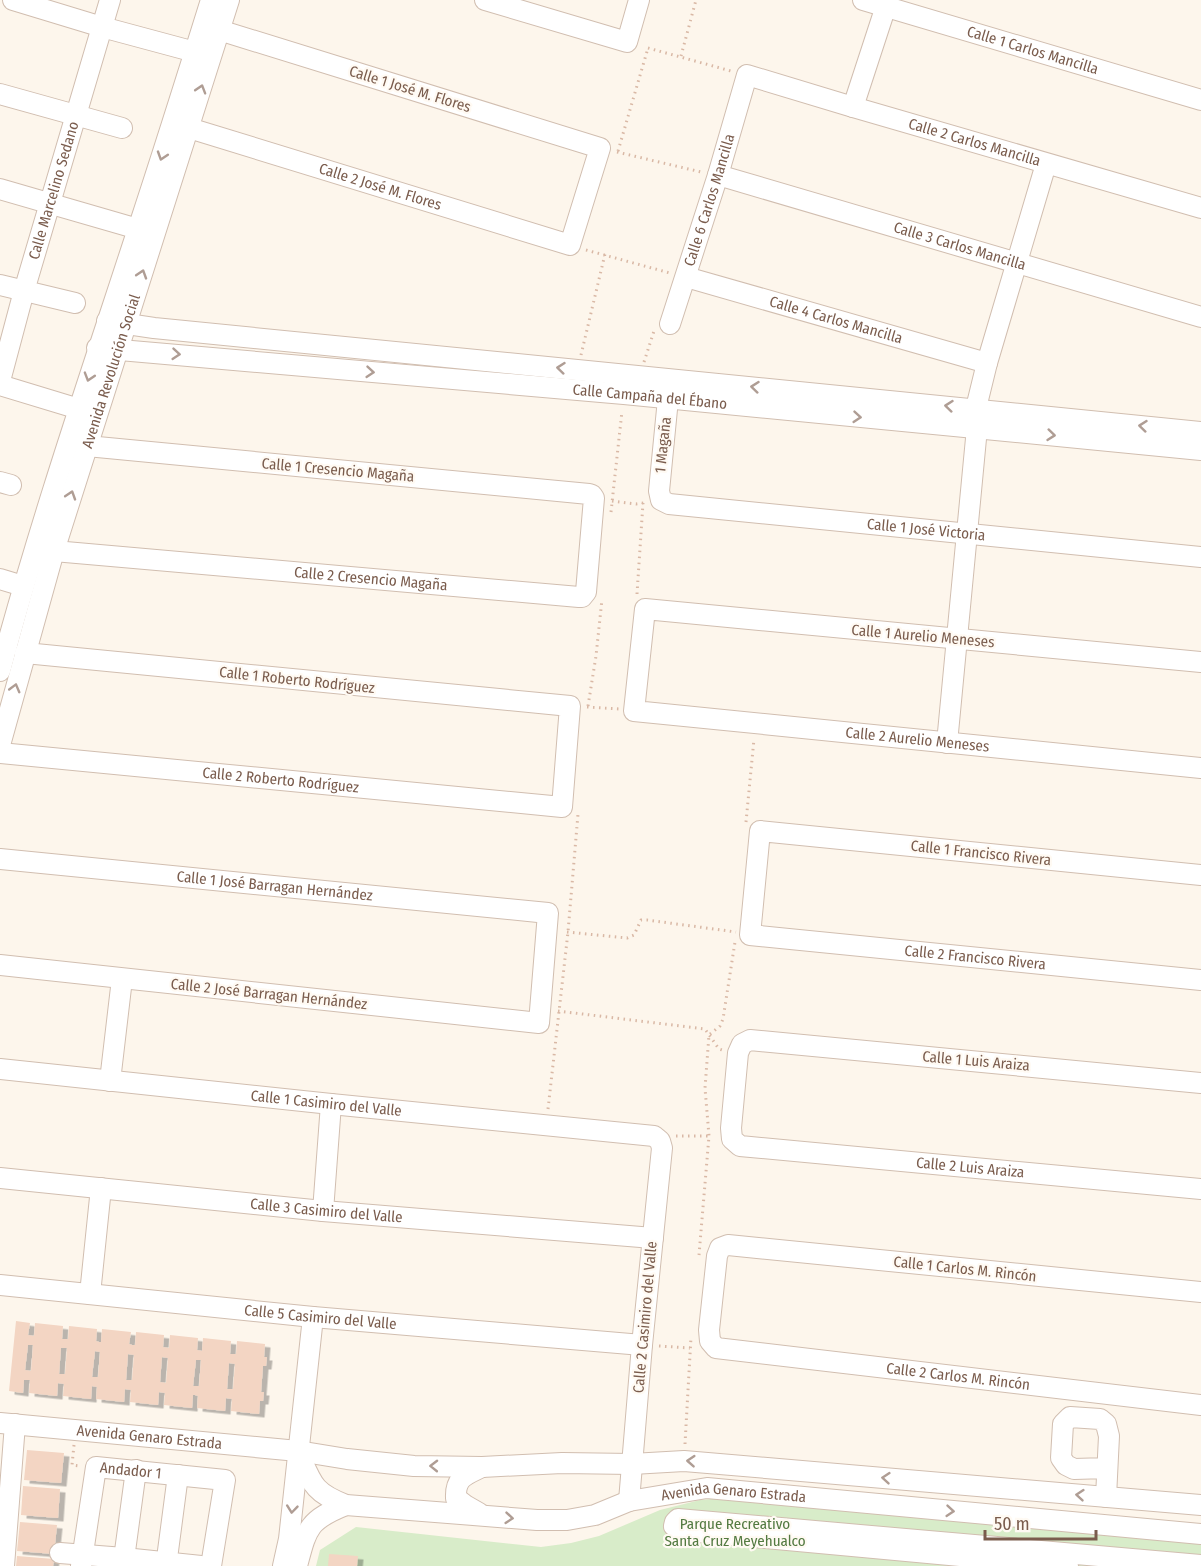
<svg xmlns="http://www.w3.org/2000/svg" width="1201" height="1566" font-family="'Fira Sans Condensed',sans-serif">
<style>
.green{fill:#d8ecc9}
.building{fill:#f3d5c3;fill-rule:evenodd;filter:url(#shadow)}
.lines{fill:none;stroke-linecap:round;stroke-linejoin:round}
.minor-casing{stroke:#d1beb0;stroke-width:22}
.path{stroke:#d9b8a5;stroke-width:3;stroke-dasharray:1.5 4.5;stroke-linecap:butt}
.minor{stroke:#fff;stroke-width:20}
.oneway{stroke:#af9d94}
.labels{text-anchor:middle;stroke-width:4.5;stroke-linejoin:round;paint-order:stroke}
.street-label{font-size:15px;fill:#7a5c4d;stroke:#fffaf3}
.park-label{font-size:15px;fill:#537a41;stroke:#fffaf3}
</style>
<defs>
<filter id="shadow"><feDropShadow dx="5.5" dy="3.5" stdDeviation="0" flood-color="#0004"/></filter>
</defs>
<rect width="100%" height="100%" fill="#fdf6ec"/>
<path class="green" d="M 722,1498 L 1201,1543 L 1201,1566 L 316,1566 L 320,1550 L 356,1527 L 541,1547 L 571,1543 L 599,1536 L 660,1510 L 700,1500 Z"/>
<path class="building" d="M 16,1321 L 30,1323 L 28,1335 L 34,1336 L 35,1323 L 63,1326 L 62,1339 L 68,1339 L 69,1326 L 97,1329 L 96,1341 L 99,1342 L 101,1342 L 102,1329 L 131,1332 L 129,1344 L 132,1345 L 135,1345 L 136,1332 L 164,1335 L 163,1347 L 169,1348 L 170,1335 L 198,1338 L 197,1350 L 202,1351 L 203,1338 L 231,1341 L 230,1354 L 236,1354 L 237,1341 L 265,1344 L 264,1357 L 267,1357 L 266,1366 L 263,1366 L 261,1392 L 264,1392 L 263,1401 L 260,1401 L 259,1414 L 231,1411 L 232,1399 L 226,1398 L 225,1411 L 197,1408 L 198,1396 L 195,1395 L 193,1395 L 192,1408 L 164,1405 L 165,1393 L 159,1392 L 158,1405 L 130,1402 L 131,1390 L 125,1389 L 124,1402 L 96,1399 L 97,1387 L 92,1386 L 91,1399 L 63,1396 L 64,1384 L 58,1383 L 57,1396 L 29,1393 L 30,1380 L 24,1380 L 23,1393 L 9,1391 ZM 28,1345 L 33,1345 L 31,1371 L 25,1370 ZM 61,1348 L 67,1348 L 65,1374 L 59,1374 ZM 95,1351 L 100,1352 L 98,1377 L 92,1377 ZM 128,1354 L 134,1355 L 132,1380 L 126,1380 ZM 162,1357 L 168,1358 L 166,1383 L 160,1382 ZM 196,1360 L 201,1360 L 199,1386 L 193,1386 ZM 229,1363 L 235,1364 L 233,1389 L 227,1389 Z
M 27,1450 L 64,1453 L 61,1483 L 24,1480 Z
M 23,1486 L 60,1489 L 58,1518 L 21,1515 Z
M 20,1522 L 57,1525 L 54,1554 L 17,1551 Z
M 329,1554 L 358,1556 L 357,1566 L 328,1566 Z
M 17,1556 L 54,1559 L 53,1566 L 16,1566 Z"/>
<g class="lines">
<defs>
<g id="minor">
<path d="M 13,0 L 102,27 L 195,52"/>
<path d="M 485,0 L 627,42 L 639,0"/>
<path id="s1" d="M 863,0 L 1201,100"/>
<path d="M 0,94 L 122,128"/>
<path d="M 853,107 L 886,6"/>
<path id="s2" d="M 189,128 L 570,245 L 600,148 L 219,30"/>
<path id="s3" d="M 718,175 L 1201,317"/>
<path d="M 0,189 L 138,229"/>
<path id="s4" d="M 686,277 L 987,363"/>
<path d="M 0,285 L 75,303"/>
<path d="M 107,321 L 154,328 L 1201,432"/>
<path id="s5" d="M 670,324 L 718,175 L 747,75 L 853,107 L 1201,208"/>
<path id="s6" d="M 97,348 L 624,394 L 1201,450"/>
<path id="s7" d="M 0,381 L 24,291 L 110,0"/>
<path d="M 0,385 L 79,409"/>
<path id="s8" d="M 668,399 L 659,491 L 661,500 L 669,504 L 1201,557"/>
<path d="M 976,408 L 987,363 L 1046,164"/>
<path d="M 0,482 L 11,485"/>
<path id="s9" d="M 54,551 L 579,597 L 582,597 L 586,592 L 594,498 L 592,495 L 589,494 L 87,446"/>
<path d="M 0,579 L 23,586"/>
<path id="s10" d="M 1201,662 L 645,609 L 634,711 L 1201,768"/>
<path d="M 0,671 C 40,522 90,376 138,229 C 163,153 187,77 211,0"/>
<path d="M 947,743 L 977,428"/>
<path id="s11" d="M 0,745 L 54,551 L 229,0"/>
<path id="s12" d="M 0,753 L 562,807 L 570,706 L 25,653"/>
<path id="s13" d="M 0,859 L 548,913 L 539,1023 L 0,965"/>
<path id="s14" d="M 1201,875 L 760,831 L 750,935 L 1201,980"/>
<path id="s15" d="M 0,1069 L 331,1104 L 654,1136 L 660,1141 L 662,1148 L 642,1345 L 629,1501"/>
<path d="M 110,1081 L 122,979"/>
<path id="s16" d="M 1201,1083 L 750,1040 L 742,1044 L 738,1053 L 731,1128 L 732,1139 L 740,1146 L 1201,1189"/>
<path id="s17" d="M 0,1178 L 323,1211 L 653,1238"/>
<path d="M 323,1211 L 331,1104"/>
<path id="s18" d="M 0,1285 L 313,1317 L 642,1345"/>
<path id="s19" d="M 1201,1292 L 728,1245 L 720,1248 L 717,1256 L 709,1330 L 710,1341 L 716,1348 L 1201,1405"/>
<path d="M 90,1294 L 101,1188"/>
<path id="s20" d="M 0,1423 L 298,1451 L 347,1459 L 414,1466 L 482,1467 L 562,1463 L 632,1464 L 684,1461 L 1201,1505"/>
<path id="s21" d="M 298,1451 C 312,1483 312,1492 346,1505 L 537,1520 L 567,1520 L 595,1515 L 629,1501 L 707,1488 L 1201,1534"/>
<path d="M 1106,1497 L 1109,1436 L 1106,1424 L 1100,1419 L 1070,1417 L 1063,1424 L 1061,1458 L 1066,1465 L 1074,1469 L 1107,1468"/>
<path d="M 479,1513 L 465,1505 L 456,1498 C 455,1477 466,1475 482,1467"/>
<path d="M 60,1553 L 124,1558 L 201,1566"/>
<path d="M 4,1566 L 15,1424"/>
<path id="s22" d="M 81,1566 L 96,1467 L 225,1480 L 211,1566"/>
<path d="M 123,1566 L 136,1470"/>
<path d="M 166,1566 L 178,1475"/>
<path d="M 283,1566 L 289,1539 L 313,1317"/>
<path d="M 297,1566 C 307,1528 308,1520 346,1505"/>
<path d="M 1068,1566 L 679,1530 L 674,1526 L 675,1522 L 678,1519 L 1201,1565"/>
</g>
</defs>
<use href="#minor" class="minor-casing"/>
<path class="path" d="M 648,48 L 731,71
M 681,56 L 696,0
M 618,151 L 648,48
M 617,152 L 701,172
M 586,250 L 670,273
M 581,355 L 605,254
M 644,362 L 654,331
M 612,501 L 636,504 L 644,503
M 611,512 L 622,411
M 637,594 L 643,503
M 588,706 L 596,656 L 602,599
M 587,707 L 619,709
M 746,822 L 754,739
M 567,932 L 627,938 L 634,935 L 641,920 L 647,920 L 736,932
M 558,1011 L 705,1029 L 719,1049 L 722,1050
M 548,1109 L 568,932 L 578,814
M 676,1136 L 709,1136
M 699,1255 L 709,1136 L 705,1088 L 709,1035 L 720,1026 L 723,1019 L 735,942
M 659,1346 L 690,1348
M 685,1444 L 691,1337
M 74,1445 L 72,1465 L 80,1466"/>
<use href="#minor" class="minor"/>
</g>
<defs><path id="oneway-chevron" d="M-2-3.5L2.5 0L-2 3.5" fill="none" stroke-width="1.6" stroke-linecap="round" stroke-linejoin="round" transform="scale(1.5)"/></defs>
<g class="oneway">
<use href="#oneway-chevron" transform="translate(201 89) rotate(-73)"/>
<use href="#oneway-chevron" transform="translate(162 156) rotate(108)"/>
<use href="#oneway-chevron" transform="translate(142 274) rotate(-72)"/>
<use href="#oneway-chevron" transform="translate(176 354) rotate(5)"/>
<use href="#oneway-chevron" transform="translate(561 368) rotate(-174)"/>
<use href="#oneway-chevron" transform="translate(370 372) rotate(5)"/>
<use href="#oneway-chevron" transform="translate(89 377) rotate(107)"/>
<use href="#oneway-chevron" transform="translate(755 387) rotate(-174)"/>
<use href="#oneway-chevron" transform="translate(949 406) rotate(-174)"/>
<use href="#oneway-chevron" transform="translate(857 417) rotate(5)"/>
<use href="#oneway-chevron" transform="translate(1143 426) rotate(-174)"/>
<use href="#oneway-chevron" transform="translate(1051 435) rotate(6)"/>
<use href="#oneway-chevron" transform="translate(71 495) rotate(-72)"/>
<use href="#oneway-chevron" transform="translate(15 688) rotate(-75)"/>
<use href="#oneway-chevron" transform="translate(691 1461) rotate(-176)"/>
<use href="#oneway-chevron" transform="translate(434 1466) rotate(-179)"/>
<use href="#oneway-chevron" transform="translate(886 1478) rotate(-175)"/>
<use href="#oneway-chevron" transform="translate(1080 1495) rotate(-175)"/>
<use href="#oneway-chevron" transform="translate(292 1509) rotate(96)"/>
<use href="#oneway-chevron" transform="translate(950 1511) rotate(5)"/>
<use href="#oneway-chevron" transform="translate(509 1518) rotate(5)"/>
</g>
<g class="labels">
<g class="street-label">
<text dy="5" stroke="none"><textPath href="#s1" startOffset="177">Calle 1 Carlos Mancilla</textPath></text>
<text transform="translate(410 89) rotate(17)" y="5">Calle 1 José M. Flores</text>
<text dy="5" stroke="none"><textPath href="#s5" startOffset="498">Calle 2 Carlos Mancilla</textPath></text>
<text dy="5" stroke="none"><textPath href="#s2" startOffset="200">Calle 2 José M. Flores</textPath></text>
<text dy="5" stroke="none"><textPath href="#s7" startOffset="198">Calle Marcelino Sedano</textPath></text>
<text dy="5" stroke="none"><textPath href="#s5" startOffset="130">Calle 6 Carlos Mancilla</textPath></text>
<text dy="5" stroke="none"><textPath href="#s3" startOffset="252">Calle 3 Carlos Mancilla</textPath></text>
<text dy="5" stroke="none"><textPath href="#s4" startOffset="156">Calle 4 Carlos Mancilla</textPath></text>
<text dy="5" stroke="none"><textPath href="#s11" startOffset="390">Avenida Revolución Social</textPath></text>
<text dy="5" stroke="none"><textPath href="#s6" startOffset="555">Calle Campaña del Ébano</textPath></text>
<text transform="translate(663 445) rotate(-84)" y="5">1 Magaña</text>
<text transform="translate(338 470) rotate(5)" y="5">Calle 1 Cresencio Magaña</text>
<text dy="5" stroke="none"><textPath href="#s8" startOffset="369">Calle 1 José Victoria</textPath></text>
<text dy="5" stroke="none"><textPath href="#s9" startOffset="318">Calle 2 Cresencio Magaña</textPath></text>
<text transform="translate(923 636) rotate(5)" y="5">Calle 1 Aurelio Meneses</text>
<text transform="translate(297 680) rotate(6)" y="5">Calle 1 Roberto Rodríguez</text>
<text dy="5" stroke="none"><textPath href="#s10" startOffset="946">Calle 2 Aurelio Meneses</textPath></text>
<text dy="5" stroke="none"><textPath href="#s12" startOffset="282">Calle 2 Roberto Rodríguez</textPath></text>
<text transform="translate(981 853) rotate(6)" y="5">Calle 1 Francisco Rivera</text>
<text dy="5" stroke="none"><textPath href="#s13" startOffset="276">Calle 1 José Barragan Hernández</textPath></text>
<text dy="5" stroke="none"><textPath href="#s14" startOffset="774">Calle 2 Francisco Rivera</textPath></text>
<text transform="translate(269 994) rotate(6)" y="5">Calle 2 José Barragan Hernández</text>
<text transform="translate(976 1061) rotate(5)" y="5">Calle 1 Luis Araiza</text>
<text dy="5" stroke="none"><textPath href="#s15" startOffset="328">Calle 1 Casimiro del Valle</textPath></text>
<text dy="5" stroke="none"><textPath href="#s16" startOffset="800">Calle 2 Luis Araiza</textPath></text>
<text dy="5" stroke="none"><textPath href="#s17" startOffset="328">Calle 3 Casimiro del Valle</textPath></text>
<text transform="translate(965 1269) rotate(6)" y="5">Calle 1 Carlos M. Rincón</text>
<text dy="5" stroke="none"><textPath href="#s18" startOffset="322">Calle 5 Casimiro del Valle</textPath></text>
<text transform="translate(645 1317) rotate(-85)" y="5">Calle 2 Casimiro del Valle</text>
<text dy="5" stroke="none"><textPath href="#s19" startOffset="831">Calle 2 Carlos M. Rincón</textPath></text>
<text dy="5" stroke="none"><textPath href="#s20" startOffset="150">Avenida Genaro Estrada</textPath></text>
<text dy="5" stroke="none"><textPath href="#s22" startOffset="135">Andador 1</textPath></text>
<text dy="5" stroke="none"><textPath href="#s21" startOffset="468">Avenida Genaro Estrada</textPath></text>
</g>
<g class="park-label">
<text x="735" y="1529">Parque Recreativo<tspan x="735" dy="17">Santa Cruz Meyehualco</tspan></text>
</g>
</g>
<path d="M985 1530v9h111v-9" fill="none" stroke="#7a5c4d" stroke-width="3"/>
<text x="994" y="1530" font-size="18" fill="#7a5c4d" stroke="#fffaf3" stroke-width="4.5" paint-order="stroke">50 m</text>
</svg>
